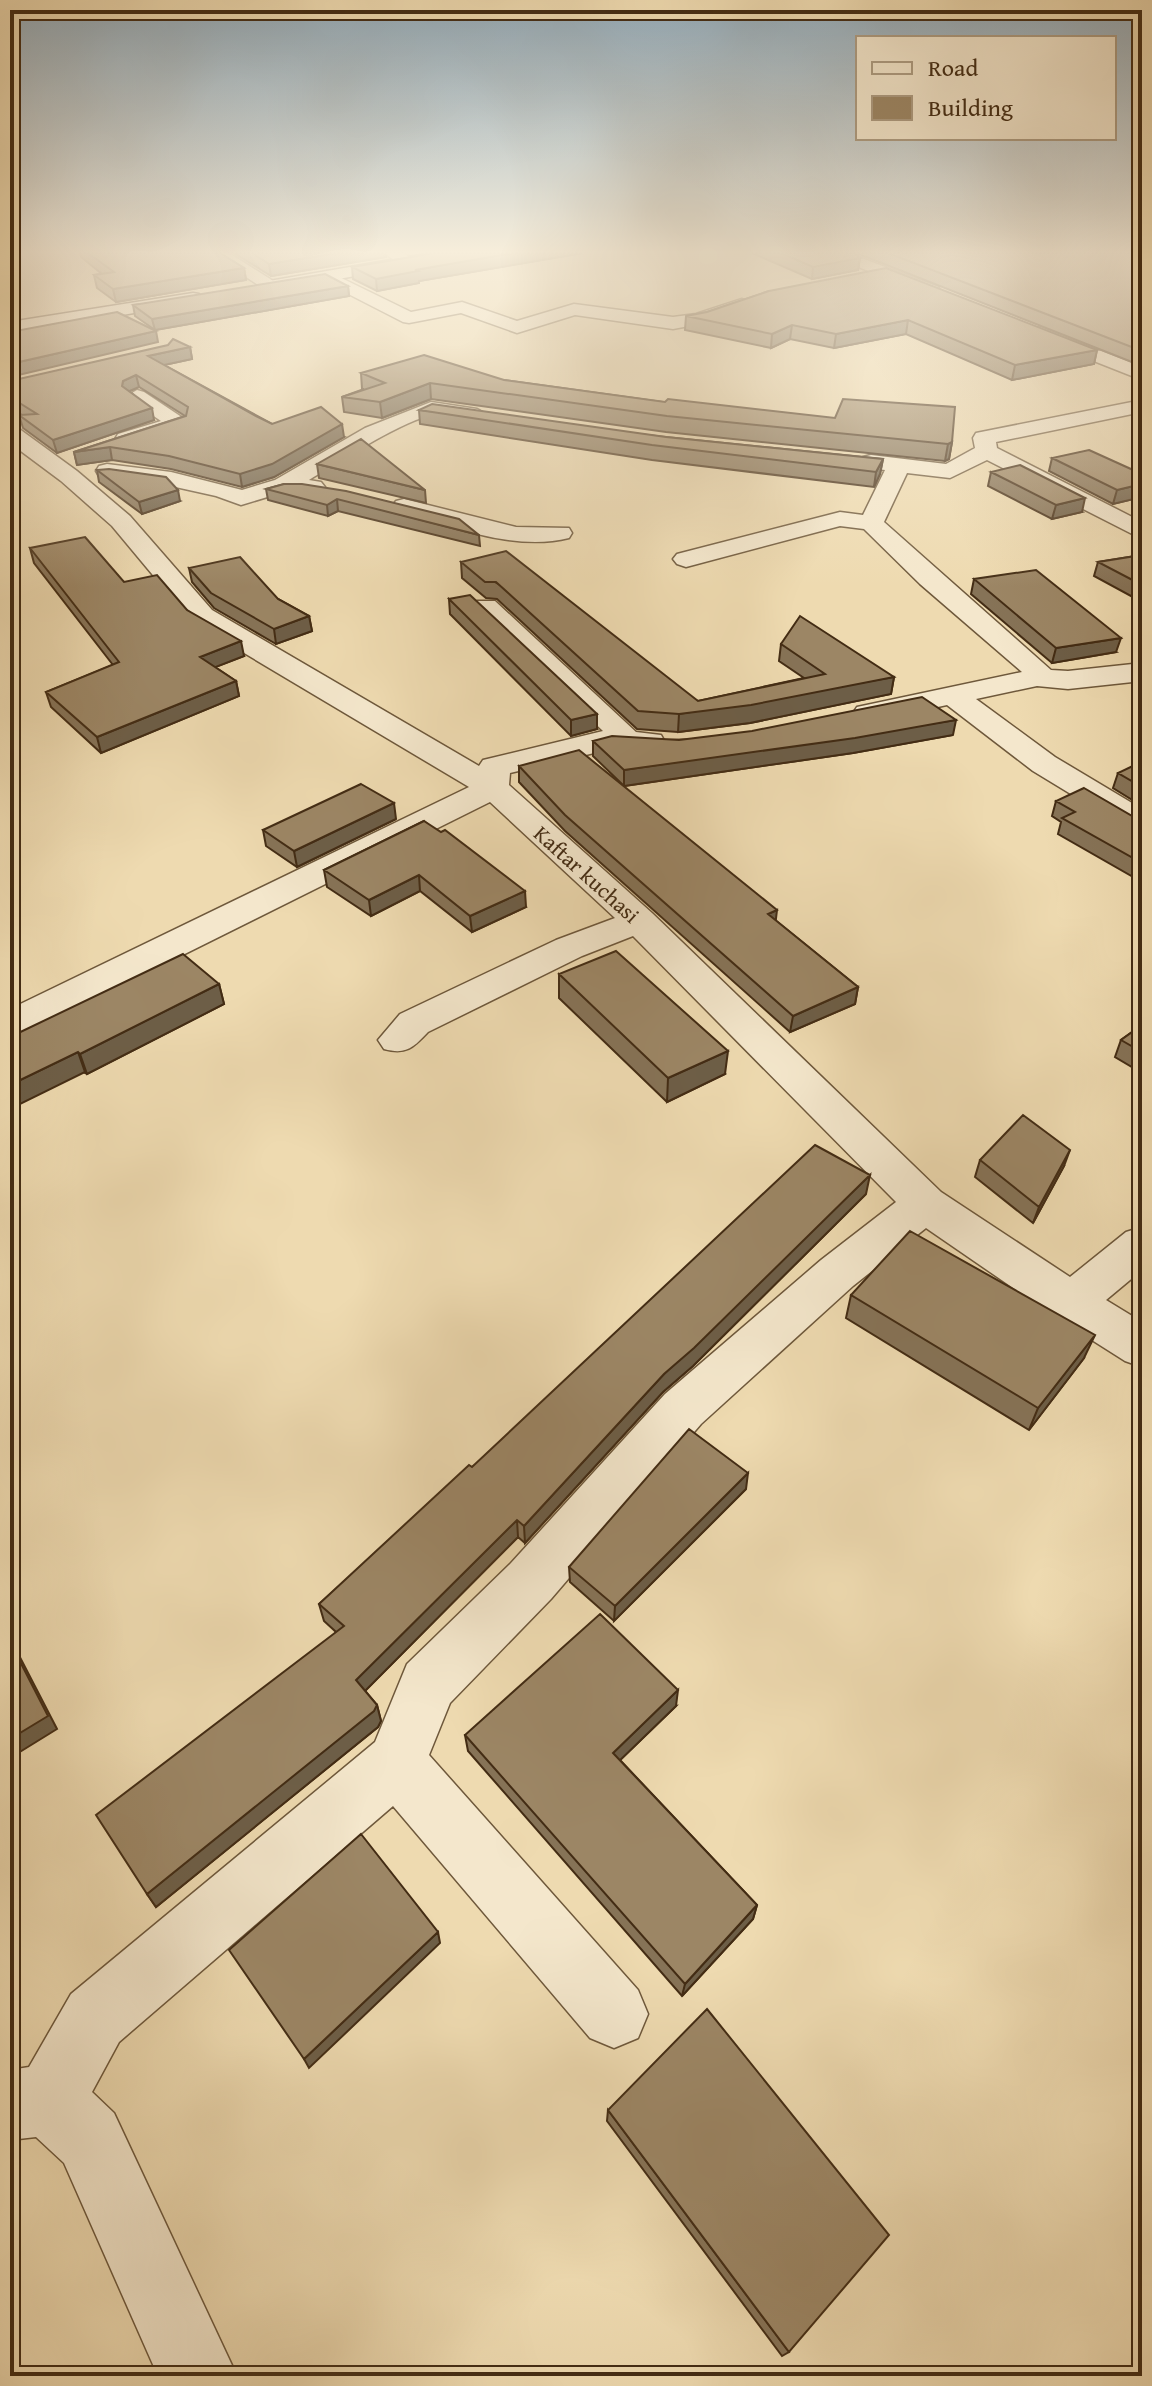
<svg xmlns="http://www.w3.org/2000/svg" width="1152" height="2386" font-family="'Gentium Book Plus',serif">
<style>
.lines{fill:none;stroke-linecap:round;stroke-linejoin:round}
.street-casing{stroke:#6e583b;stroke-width:3}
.secondary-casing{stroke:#432c14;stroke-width:3}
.street{fill:#f4e7cc;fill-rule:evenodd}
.secondary{fill:#f4e7cc;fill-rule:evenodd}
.wall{fill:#867357;stroke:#432c14;stroke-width:2}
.shaded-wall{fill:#6d5e47;stroke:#432c14;stroke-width:2}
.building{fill:#9c8665;stroke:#432c14;stroke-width:2}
.labels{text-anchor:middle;stroke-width:7;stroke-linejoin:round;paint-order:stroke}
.far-street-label{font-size:22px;fill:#432c14;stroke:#f4e7cc}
</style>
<rect width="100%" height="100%" fill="#eedab0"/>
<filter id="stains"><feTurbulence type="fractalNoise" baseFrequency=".0025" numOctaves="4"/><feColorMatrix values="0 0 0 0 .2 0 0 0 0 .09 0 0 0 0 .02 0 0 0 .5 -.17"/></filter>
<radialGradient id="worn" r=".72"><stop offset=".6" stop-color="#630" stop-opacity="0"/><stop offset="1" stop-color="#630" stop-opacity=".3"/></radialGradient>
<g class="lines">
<defs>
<path id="street" d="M 209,253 L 229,253 L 281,286 L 278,290 L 266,290 Z
M 385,253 L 404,253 L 415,262 L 413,266 L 401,266 Z
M 825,253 L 848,253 L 938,287 L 941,291 L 938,295 L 926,295 Z
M 327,271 L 411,312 L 462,302 L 517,321 L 574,304 L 673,317 L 696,314 L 742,299 L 751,304 L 748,308 L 705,323 L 673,329 L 575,315 L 517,333 L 461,313 L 409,323 L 403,322 L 321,280 L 318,276 Z
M 1040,327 L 1142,367 L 1142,380 L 1033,337 L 1031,333 L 1033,329 Z
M 137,390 L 144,392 L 189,422 L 186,427 L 134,444 L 118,444 L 115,439 L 118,434 L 161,421 L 130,400 L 127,396 Z
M 1142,400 L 1142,412 L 996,442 L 997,448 L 1142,522 L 1142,539 L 987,460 L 950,478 L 907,473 L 884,522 L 1051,670 L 1068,671 L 1142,663 L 1142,681 L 1068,689 L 1037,686 L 976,699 L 1055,757 L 1142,809 L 1142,833 L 1130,830 L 1033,771 L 947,705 L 868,722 L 857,719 L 853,713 L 857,707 L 1022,672 L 920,584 L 864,529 L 840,526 L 686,567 L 677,564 L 673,559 L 677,554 L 840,512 L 863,515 L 885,470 L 863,467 L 860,462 L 863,457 L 871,455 L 946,464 L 975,448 L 973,438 L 976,433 Z
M 431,402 L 477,409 L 488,415 C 476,429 451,414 435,415 C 409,416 334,465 309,480 L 321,482 L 325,487 L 321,492 L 284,492 L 241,505 L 216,496 L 171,486 L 107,478 L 99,476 L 96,471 L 99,466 L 107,464 L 171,472 L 242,490 L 275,480 L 365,428 Z
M 10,426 L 18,428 L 77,471 L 130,516 L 212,610 L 479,766 L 483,760 L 603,731 L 473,607 L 477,601 L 495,601 L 636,732 L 661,735 L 665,742 L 661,749 L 650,751 L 611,749 L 510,773 L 509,785 L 652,913 L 941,1192 L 1070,1277 L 1126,1232 L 1142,1227 L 1142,1270 L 1106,1300 L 1142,1322 L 1142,1367 L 1125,1361 L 1054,1316 L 926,1228 L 853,1286 L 701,1424 L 551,1599 L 450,1703 L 429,1755 L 638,1990 L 648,2014 L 638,2038 L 614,2048 L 590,2038 L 393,1806 L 119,2042 L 92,2092 L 114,2113 L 237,2376 L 158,2376 L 64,2163 L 36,2137 L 10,2140 L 10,2070 L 29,2067 L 71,1994 L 375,1742 L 407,1664 L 511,1563 L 665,1394 L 821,1260 L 896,1202 L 633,936 L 582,956 L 428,1032 C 413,1048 406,1055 384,1049 L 378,1040 L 400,1014 L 556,940 L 615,918 L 490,802 L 24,1034 L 10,1038 L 10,1009 L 469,787 L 192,622 L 112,526 L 61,481 L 10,443 Z
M 404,499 L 516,527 L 569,528 L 572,533 L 569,538 C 513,552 449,525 396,511 L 392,506 L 396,501 Z"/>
<path id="secondary" d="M 431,253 L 467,253 L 459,258 L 269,291 L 260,286 L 269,281 Z
M 193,293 L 199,294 L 202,298 L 199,302 L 10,334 L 10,322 Z"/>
</defs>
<use href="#street" class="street-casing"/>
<use href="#secondary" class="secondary-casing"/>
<use href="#street" class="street"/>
<use href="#secondary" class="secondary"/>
</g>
<path class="wall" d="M 80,253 L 220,253 L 244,268 L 246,280 L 116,302 L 97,288 L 94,275 L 102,274 L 81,257 Z
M 234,253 L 385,253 L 386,257 L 271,276 Z
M 435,253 L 583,253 L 419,281 L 419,283 L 377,291 L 353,279 L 352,267 Z
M 752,253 L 1142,253 L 1142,366 L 859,254 L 857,255 L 860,258 L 858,270 L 812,279 Z
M 348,286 L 349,296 L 155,330 L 135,316 L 133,305 Z
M 769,291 L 1097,350 L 1094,364 L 1012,380 L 906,334 L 834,348 L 790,339 L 771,348 L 685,330 L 686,316 L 707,312 Z
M 190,347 L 192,359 L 164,365 L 272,424 L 344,437 L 274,477 L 242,487 L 171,469 L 112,460 L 77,465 L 74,452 L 185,416 L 139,387 L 130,391 L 154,420 L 57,453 L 23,428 L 19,415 L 22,415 L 10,407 L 10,381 Z
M 361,373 L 504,380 L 952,442 L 949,459 L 945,461 L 666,432 L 431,399 L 382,418 L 344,412 L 342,397 L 364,389 L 362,389 Z
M 419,410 L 666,437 L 883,459 L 880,474 L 874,487 L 652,460 L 420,424 Z
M 1052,458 L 1142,474 L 1142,497 L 1113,504 L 1049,471 Z
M 317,464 L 425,490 L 426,503 L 319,478 Z
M 97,470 L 180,501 L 142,514 L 99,482 Z
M 991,472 L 1082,512 L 1052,519 L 988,486 Z
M 284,484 L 479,535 L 480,546 L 338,511 L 328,516 L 268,500 L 266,489 Z
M 30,548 L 124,582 L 187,610 L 244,656 L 215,667 L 236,681 L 239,696 L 101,753 L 51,707 L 46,692 L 113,665 L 34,563 Z
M 1142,555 L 1142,602 L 1094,576 L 1098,562 Z
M 461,562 L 698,701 L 804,678 L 779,661 L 781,644 L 894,677 L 891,694 L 750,723 L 678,732 L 637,729 L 497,599 L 486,598 L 462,578 Z
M 189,568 L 278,599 L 309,616 L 312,631 L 276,644 L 214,608 L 192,582 Z
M 974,579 L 1116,652 L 1052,663 L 971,594 Z
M 449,599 L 597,729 L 571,736 L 450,614 Z
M 953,735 L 853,753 L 624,786 L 593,756 L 593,741 Z
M 519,766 L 775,920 L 858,987 L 855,1004 L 790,1032 L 565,831 L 519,782 Z
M 1142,767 L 1142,806 L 1113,788 L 1118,773 Z
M 1056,801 L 1142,819 L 1142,882 L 1058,834 L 1061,822 L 1052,816 Z
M 396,819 L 297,867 L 266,846 L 263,830 Z
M 424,821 L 526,907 L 472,932 L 420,891 L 371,916 L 327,887 L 324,870 Z
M 559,974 L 725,1074 L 667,1102 L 559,998 Z
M 219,984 L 224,1004 L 87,1074 L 10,1037 Z
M 1142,1025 L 1142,1073 L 1115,1057 L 1121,1040 Z
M 980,1160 L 1064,1166 L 1033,1223 L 975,1177 Z
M 866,1194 L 693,1366 L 663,1392 L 525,1543 L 518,1537 L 365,1691 L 377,1705 L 381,1721 L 378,1727 L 156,1907 L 147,1894 L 336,1632 L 324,1621 L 319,1604 L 472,1467 Z
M 1142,1292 L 1142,1313 L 1135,1308 Z
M 851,1295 L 1084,1358 L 1029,1430 L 846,1318 Z
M 746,1489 L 614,1621 L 570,1582 L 569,1567 Z
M 676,1706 L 620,1760 L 757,1905 L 753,1919 L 682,1996 L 468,1751 L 465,1735 Z
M 608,2110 L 789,2352 L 782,2356 L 607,2121 Z"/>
<path class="shaded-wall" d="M 337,253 L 385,253 L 386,257 L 271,276 L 269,264 Z
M 513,253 L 583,253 L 419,281 L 419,283 L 377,291 L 376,279 L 415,270 Z
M 848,253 L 859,253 L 850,259 L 860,258 L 858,270 L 812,279 L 813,267 Z
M 244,268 L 246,280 L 116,302 L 113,289 Z
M 348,286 L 349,296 L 155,330 L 152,319 Z
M 908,320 L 906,334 L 834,348 L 836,334 Z
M 792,325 L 790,339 L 771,348 L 772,334 Z
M 156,331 L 158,342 L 10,377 L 10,364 Z
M 190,347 L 192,359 L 150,368 L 148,356 Z
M 1097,350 L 1094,364 L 1012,380 L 1015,365 Z
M 136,375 L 139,387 L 125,393 L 122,386 L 123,381 Z
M 430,383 L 431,399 L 382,418 L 380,402 Z
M 152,408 L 154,420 L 57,453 L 53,440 Z
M 342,424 L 344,437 L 274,477 L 242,487 L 240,474 Z
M 952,442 L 949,459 L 945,461 L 948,444 Z
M 110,447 L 112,460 L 77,465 L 74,452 Z
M 883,459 L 880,474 L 874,487 L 876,472 Z
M 1142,484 L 1142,497 L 1113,504 L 1117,490 Z
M 178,490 L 180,501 L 142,514 L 139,502 Z
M 1085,498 L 1082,512 L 1052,519 L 1056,505 Z
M 337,499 L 338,511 L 328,516 L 327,505 Z
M 309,616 L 312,631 L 276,644 L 274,629 Z
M 1121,638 L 1116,652 L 1052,663 L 1056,648 Z
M 241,641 L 244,656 L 203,672 L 200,657 Z
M 894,677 L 891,694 L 750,723 L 678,732 L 679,714 Z
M 236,681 L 239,696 L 101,753 L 97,737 Z
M 597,714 L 597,729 L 571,736 L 571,720 Z
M 956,720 L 953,735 L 853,753 L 624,786 L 624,770 Z
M 394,803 L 396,819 L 297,867 L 294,851 Z
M 419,875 L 420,891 L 371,916 L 369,900 Z
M 525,891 L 526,907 L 472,932 L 470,916 Z
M 777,910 L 775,927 L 768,914 Z
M 219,984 L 224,1004 L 87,1074 L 80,1054 Z
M 858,987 L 855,1004 L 790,1032 L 793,1016 Z
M 728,1051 L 725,1074 L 667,1102 L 668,1078 Z
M 78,1052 L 85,1072 L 10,1109 L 10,1085 Z
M 1070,1150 L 1064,1166 L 1033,1223 L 1039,1207 Z
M 870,1175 L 866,1194 L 693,1366 L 663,1392 L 525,1543 L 524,1526 L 664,1374 Z
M 1095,1335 L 1084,1358 L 1029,1430 L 1038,1408 Z
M 748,1473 L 746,1489 L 614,1621 L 615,1606 Z
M 517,1520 L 518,1537 L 361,1695 L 356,1680 Z
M 10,1638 L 57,1729 L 10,1758 Z
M 678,1690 L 676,1706 L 612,1768 L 613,1753 Z
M 377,1705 L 381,1721 L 378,1727 L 156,1907 L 147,1894 Z
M 757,1905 L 753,1919 L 682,1996 L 685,1984 Z
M 438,1932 L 440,1943 L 309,2068 L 304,2059 Z"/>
<path class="building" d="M 88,253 L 220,253 L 244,268 L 113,289 L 94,275 L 114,272 Z
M 252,253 L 337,253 L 269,264 Z
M 435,253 L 513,253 L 415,270 L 418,271 L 376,279 L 352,267 Z
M 781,253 L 854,253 L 860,258 L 813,267 Z
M 888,253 L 1142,253 L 1142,351 Z
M 886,268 L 1097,350 L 1015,365 L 908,320 L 836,334 L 792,325 L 772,334 L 686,316 L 707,312 L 769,291 Z
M 325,274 L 348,286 L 152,319 L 133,305 Z
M 117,312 L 156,331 L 10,364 L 10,332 Z
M 173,339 L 190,347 L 148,356 L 256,416 L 272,424 L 321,407 L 342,424 L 272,464 L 240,474 L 169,456 L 110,447 L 74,452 L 186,416 L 188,407 L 136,375 L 123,381 L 122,386 L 152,408 L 53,440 L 19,415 L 37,414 L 10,397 L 10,381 L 168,345 Z
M 424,355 L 504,380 L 665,402 L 668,399 L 835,418 L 843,399 L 955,407 L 952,442 L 948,444 L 667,416 L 430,383 L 380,402 L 342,397 L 385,383 L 361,373 Z
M 432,404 L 666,437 L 883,459 L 876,472 L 652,445 L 419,410 Z
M 361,439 L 425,490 L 317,464 Z
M 1089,450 L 1142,474 L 1142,484 L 1117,490 L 1052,458 Z
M 1020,465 L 1085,498 L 1056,505 L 991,472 Z
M 109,469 L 166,477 L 178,490 L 139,502 L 97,470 Z
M 284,484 L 302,484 L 346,491 L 459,519 L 479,535 L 337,499 L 327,505 L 266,489 Z
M 85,537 L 124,582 L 157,575 L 187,610 L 241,641 L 200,657 L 236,681 L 97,737 L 46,692 L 119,662 L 30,548 Z
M 506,551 L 698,701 L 825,674 L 781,644 L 800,616 L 894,677 L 751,705 L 679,714 L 638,711 L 496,582 L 485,582 L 461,562 Z
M 1142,555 L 1142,585 L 1098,562 Z
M 240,557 L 278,599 L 309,616 L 274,629 L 211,593 L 189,568 Z
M 1036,570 L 1121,638 L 1056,648 L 974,579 Z
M 470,595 L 597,714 L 571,720 L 449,599 Z
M 922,697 L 956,720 L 855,738 L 624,770 L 593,741 L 612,736 L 679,740 L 752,731 Z
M 579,750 L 777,910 L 768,914 L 858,987 L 793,1016 L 565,815 L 519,766 Z
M 1137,764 L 1142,767 L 1142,787 L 1118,773 Z
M 361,784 L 394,803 L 294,851 L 263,830 Z
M 1084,788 L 1134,817 L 1142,819 L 1142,863 L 1062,818 L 1075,812 L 1056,801 Z
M 424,821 L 441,832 L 445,830 L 525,891 L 470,916 L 419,875 L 369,900 L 324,870 Z
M 616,951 L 728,1051 L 668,1078 L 559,974 Z
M 183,954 L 219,984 L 80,1054 L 78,1052 L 10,1085 L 10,1037 Z
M 1142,1025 L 1142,1052 L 1121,1040 Z
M 1023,1115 L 1070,1150 L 1039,1207 L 980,1160 Z
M 815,1145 L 870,1175 L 694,1348 L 664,1374 L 524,1526 L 517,1520 L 356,1680 L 377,1705 L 374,1711 L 147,1894 L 96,1815 L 344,1626 L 319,1604 L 469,1465 L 472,1467 Z
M 910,1231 L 1095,1335 L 1038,1408 L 851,1295 Z
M 689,1429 L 748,1473 L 615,1606 L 569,1567 Z
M 600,1614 L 678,1690 L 613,1753 L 757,1905 L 685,1984 L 465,1735 Z
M 10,1642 L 48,1716 L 10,1739 Z
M 361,1834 L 438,1932 L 304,2059 L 229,1950 Z
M 707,2009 L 889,2235 L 789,2352 L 608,2110 Z"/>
<linearGradient id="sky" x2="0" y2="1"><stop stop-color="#93acbc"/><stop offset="0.43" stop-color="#f7eedb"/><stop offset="1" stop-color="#f7eedb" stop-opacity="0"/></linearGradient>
<rect width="1152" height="587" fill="url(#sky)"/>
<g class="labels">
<g class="far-street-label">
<text transform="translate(587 874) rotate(42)" y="8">Kaftar kuchasi</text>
</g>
</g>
<rect width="1152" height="2386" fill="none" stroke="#eedab0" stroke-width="40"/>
<rect x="12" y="12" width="1128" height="2362" fill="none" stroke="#432c14" stroke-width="4"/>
<rect x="20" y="20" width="1112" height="2346" fill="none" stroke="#432c14" stroke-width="2"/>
<rect x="856" y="36" width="260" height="104" fill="#f4e7cc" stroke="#ad9c82" stroke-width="2"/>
<rect x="872" y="62" width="40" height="12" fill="#f4e7cc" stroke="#ad9c82" stroke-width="2"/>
<text x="928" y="76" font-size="24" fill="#432c14">Road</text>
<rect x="872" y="96" width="40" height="24" fill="#9c8665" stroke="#ad9c82" stroke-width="2"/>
<text x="928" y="116" font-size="24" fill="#432c14">Building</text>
<rect width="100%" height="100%" filter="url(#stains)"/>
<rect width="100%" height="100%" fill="url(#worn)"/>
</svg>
